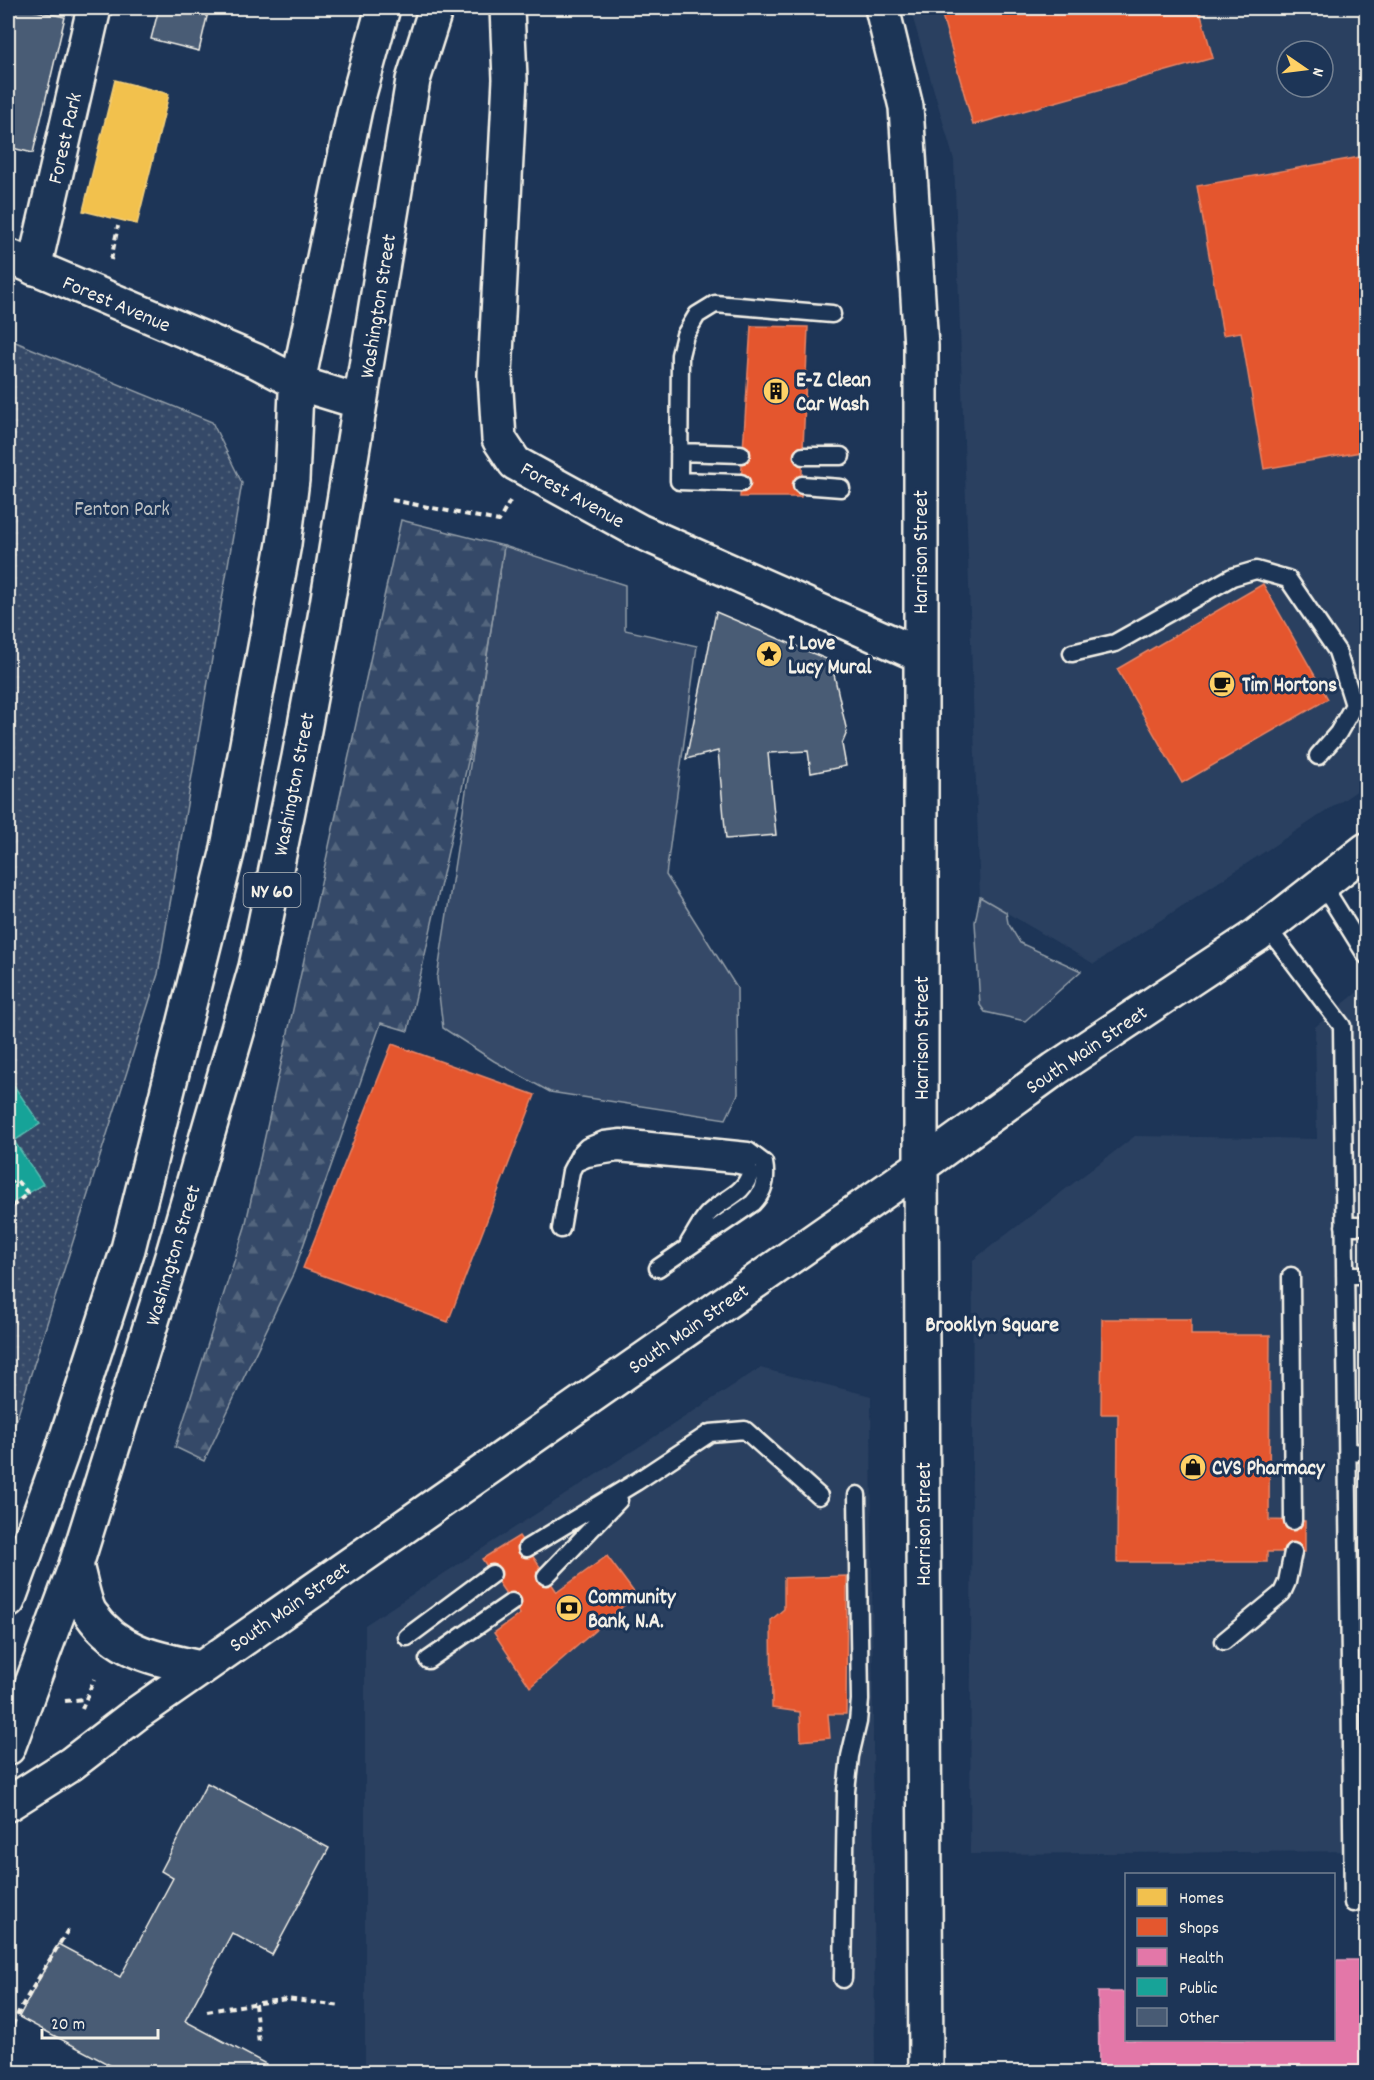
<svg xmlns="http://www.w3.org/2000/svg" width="1374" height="2080" font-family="Dekko,sans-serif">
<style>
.built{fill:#2a4060;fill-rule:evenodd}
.grass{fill:#354a67;stroke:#949ea8;stroke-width:1.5}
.forest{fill:url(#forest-firs);stroke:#949ea8;stroke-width:1.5}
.park{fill:url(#park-dots);stroke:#949ea8;stroke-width:1.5}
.homes{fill:#f2c14e;stroke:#f3cf7c;stroke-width:1.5}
.shops{fill:#e4572e;stroke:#e98566;stroke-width:1.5}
.health{fill:#e377a8;stroke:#e89cbb;stroke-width:1.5}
.public{fill:#17a398;stroke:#59bab0;stroke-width:1.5}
.building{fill:#485b74;stroke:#f4f1e8;stroke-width:1.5}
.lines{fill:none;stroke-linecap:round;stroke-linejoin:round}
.service-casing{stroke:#f4f1e8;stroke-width:21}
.minor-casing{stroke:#f4f1e8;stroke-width:38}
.tertiary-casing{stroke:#f4f1e8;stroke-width:38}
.secondary-casing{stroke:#f4f1e8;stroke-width:38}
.trunk-casing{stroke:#f4f1e8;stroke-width:38}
.path{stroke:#f4f1e8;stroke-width:4;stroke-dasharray:6 4.5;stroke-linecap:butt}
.service{stroke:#1d3557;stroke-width:16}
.minor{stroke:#1d3557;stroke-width:33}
.tertiary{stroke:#1d3557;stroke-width:33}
.secondary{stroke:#1d3557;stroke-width:33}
.trunk{stroke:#1d3557;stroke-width:33}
.labels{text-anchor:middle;stroke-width:6;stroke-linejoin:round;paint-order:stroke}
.shield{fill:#1d3557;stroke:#b4b9bc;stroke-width:1.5}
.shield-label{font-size:20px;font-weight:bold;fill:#f4f1e8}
.street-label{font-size:21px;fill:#f4f1e8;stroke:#1d3557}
.poi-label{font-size:21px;font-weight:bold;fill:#f4f1e8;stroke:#1d3557;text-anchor:start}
.park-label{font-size:21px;fill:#bbbfc1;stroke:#1d3557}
.neighbourhood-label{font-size:22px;font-weight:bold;fill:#f4f1e8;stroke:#1d3557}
</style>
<defs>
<pattern id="forest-firs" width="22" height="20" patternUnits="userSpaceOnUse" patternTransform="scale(1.5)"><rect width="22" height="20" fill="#354a67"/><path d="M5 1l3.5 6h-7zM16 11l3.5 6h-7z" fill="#53657d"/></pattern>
<pattern id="park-dots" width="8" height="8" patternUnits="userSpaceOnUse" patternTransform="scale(1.5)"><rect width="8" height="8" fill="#354a67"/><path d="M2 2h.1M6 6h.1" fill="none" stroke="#53657d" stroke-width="1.8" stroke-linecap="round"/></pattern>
</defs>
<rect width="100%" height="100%" fill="#1d3557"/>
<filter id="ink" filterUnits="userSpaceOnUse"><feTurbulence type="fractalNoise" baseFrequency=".0167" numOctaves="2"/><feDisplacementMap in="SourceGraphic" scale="12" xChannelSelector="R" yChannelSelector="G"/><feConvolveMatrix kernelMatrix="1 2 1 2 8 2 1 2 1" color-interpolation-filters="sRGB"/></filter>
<g filter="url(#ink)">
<path class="built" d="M 910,8 L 1366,8 L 1366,785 L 1094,964 L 980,897 L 954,160 ZM 1287,51 L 1323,51 L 1323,87 L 1287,87 Z
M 1366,985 L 1366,1851 L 970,1854 L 973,1260 L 1135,1136 L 1317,1139 L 1315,1027 Z
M 760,1368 L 871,1396 L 875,2072 L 365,2072 L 365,1625 Z"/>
<path class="grass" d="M 504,546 L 625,585 L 625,630 L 697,646 L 666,875 L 737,988 L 738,1094 L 726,1119 L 550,1092 L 494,1061 L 443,1028 L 437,978 Z
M 980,897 L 1006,912 L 1008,923 L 1020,943 L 1081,971 L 1025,1021 L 985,1012 L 980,1005 L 975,922 Z"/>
<path class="forest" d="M 401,520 L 504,546 L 475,730 L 408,1031 L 381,1023 L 294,1272 L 204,1461 L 175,1447 L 245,1227 Z"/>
<path class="park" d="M 8,339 L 212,422 L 242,483 L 158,974 L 8,1446 Z"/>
<path class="homes" d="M 115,80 L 169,94 L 137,224 L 83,211 Z"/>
<path class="shops" d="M 635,8 L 658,8 L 637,13 Z
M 940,8 L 1199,8 L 1213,58 L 973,125 Z
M 1366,156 L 1366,451 L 1264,469 L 1241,332 L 1223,335 L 1197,186 Z
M 751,326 L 808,327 L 801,497 L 740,497 Z
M 1263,584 L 1328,699 L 1182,783 L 1117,669 Z
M 392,1044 L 535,1095 L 448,1322 L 303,1268 Z
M 1102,1319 L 1191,1319 L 1191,1335 L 1270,1335 L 1269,1520 L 1305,1521 L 1305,1552 L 1267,1552 L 1267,1562 L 1117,1562 L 1118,1414 L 1101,1414 Z
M 519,1536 L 557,1592 L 607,1556 L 636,1595 L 530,1687 L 494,1633 L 520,1614 L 482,1559 Z
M 847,1576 L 846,1714 L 828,1714 L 830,1738 L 801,1741 L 800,1712 L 772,1708 L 771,1620 L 784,1609 L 784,1578 Z"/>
<path class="health" d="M 1334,1960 L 1366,1960 L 1366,2072 L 1099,2072 L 1098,1992 L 1126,1992 L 1126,2040 L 1334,2040 Z"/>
<path class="public" d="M 8,1077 L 40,1124 L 14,1141 L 43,1184 L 8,1206 Z"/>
<path class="building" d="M 13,8 L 22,8 L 65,17 L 33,153 L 8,147 L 8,29 Z
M 159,8 L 209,8 L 199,51 L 151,39 Z
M 716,612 L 831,661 L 847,732 L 842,744 L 846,766 L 811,773 L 808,751 L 768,753 L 776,835 L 726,839 L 718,751 L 686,759 Z
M 207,1783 L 329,1848 L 272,1955 L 232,1933 L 185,2021 L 266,2064 L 262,2072 L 123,2072 L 19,2017 L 58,1944 L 120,1977 L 173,1878 L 161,1871 Z"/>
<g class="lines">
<defs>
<path id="service" d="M 679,452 L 741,454
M 803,456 L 841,456
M 741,483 L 679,481 L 680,355 L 685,335 L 697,315 L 715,304 L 832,314
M 802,485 L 841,488
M 1072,653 L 1115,643 L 1232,577 L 1256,570 L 1288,579 L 1337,651 L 1354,705 L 1338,733 L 1318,756
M 1322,884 L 1366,955
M 1267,927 L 1342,1026 L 1353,1903
M 575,1163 L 587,1158 L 618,1153 L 734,1164 L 747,1167 L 750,1173 C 745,1195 721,1199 707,1215 C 700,1223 695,1234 689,1243
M 1344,1226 L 1366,1226
M 561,1229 L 571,1171 L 580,1154 L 587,1147 L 604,1140 L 621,1138 L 748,1151 L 764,1163 C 767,1178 764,1192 753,1203 L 658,1268
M 1345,1275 L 1366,1275
M 1291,1276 L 1293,1521
M 1347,1453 L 1366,1452
M 527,1548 L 636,1482 L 710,1433 L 745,1430 L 819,1496
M 546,1576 L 619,1500
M 407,1637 L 492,1574
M 1224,1641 L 1282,1593 L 1287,1582 L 1293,1552
M 1350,1644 L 1366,1644
M 428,1660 L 512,1602
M 1351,1744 L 1366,1743
M 843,1979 L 846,1791 L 850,1756 L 858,1722 L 860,1700 L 857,1495"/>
<path id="minor" d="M 882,8 L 906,107 L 921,346 L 921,1166
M 34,268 L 94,8"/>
<path id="tertiary" d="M 507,8 L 510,79 L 495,375 L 499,439 L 515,463 L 639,531 L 920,655
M 921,1166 L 926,2072
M 76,1565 C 80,1578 84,1604 91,1614 C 118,1653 158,1659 201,1668
M 8,1804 L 71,1764 L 136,1714 L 921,1166 L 1055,1069 L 1257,935 L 1366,850"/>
<path id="secondary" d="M 8,256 L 256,361 L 298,383 L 360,402"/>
<path id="trunk" d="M 8,1601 L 61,1455 L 128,1249 L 227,853 L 284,544 L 292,480 L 296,392 L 355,109 L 383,8
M 8,1748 L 76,1565 L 174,1250 L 256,967 L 299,757 L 325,617 L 413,80 L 436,8"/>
</defs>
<use href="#service" class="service-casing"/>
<use href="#minor" class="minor-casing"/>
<use href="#tertiary" class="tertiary-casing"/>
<use href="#secondary" class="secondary-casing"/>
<use href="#trunk" class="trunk-casing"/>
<path class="path" d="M 111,260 L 118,226
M 392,500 L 499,521 L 510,501
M 8,1184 L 16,1180 L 28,1193 L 8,1210
M 982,1328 L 1054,1327
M 65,1701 L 85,1699
M 82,1709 L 94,1679
M 255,2004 L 259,2044
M 207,2011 L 286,1999 L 342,2006
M 8,2035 L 20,2009 L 69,1928"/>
<use href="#service" class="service"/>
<use href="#minor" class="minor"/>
<use href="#tertiary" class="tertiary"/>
<use href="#secondary" class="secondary"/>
<use href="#trunk" class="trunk"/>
</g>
</g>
<defs>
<symbol id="building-disc" viewBox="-11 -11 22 22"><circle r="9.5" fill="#ffd166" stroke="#1d3557"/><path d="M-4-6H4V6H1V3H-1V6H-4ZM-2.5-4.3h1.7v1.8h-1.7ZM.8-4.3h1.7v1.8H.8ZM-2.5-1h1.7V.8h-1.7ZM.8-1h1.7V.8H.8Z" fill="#111"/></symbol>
<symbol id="sight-disc" viewBox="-11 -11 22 22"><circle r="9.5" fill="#ffd166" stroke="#1d3557"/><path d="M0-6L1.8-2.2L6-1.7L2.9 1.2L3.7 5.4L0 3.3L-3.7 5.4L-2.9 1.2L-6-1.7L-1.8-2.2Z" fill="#111"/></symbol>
<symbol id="cafe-disc" viewBox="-11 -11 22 22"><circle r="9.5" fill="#ffd166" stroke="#1d3557"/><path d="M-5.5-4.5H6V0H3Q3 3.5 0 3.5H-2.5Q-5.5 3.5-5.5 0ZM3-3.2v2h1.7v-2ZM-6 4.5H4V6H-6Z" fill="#111"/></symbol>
<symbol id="shop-disc" viewBox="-11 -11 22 22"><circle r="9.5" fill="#ffd166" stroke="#1d3557"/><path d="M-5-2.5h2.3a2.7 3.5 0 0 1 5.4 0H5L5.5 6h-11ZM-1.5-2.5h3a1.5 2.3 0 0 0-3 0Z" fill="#111"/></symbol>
<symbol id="bank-disc" viewBox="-11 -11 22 22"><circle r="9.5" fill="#ffd166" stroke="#1d3557"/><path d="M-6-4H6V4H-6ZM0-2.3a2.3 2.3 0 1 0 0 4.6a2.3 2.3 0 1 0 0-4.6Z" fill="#111"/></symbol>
</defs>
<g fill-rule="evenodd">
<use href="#building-disc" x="761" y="376" width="30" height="30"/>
<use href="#sight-disc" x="754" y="639" width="30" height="30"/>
<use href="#cafe-disc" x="1207" y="669" width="30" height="30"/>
<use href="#shop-disc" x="1178" y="1452" width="30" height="30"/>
<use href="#bank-disc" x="554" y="1593" width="30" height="30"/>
</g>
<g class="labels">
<rect class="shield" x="243.5" y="873" width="57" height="34" rx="4.5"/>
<g class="shield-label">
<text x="272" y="897">NY 60</text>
</g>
<g class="street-label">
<text transform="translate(64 138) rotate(-77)" y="7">Forest Park</text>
<text transform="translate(117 303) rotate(23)" y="7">Forest Avenue</text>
<text transform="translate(377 306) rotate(-81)" y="7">Washington Street</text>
<text transform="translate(573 494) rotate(29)" y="7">Forest Avenue</text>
<text transform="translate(920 552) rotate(-90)" y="7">Harrison Street</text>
<text transform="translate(293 784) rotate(-79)" y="7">Washington Street</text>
<text transform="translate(921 1038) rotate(-90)" y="7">Harrison Street</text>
<text transform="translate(1086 1049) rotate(-34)" y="7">South Main Street</text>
<text transform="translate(172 1255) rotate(-73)" y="7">Washington Street</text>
<text transform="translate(688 1328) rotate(-35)" y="7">South Main Street</text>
<text transform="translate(923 1524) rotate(-90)" y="7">Harrison Street</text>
<text transform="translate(289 1606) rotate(-35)" y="7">South Main Street</text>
</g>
<g class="poi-label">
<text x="796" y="386">E-Z Clean<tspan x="796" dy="24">Car Wash</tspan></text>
<text x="788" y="649">I Love<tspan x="788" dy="24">Lucy Mural</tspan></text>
<text x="1242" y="691">Tim Hortons</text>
<text x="1212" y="1474">CVS Pharmacy</text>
<text x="588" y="1603">Community<tspan x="588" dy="24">Bank, N.A.</tspan></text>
</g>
<g class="park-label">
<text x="122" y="515">Fenton Park</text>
</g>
<g class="neighbourhood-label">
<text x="992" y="1331">Brooklyn Square</text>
</g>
</g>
<rect width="1374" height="2080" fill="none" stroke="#1d3557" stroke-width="30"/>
<rect x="15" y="15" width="1344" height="2050" fill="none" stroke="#f4f1e8" stroke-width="2" filter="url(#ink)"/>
<rect x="1125" y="1873" width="210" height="168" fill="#1d3557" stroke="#738091" stroke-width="1.5"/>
<rect x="1137" y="1888" width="30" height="18" fill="#f2c14e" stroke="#738091" stroke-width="1.5"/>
<text x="1179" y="1903" font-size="18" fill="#f4f1e8">Homes</text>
<rect x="1137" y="1918" width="30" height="18" fill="#e4572e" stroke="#738091" stroke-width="1.5"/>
<text x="1179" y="1933" font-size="18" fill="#f4f1e8">Shops</text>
<rect x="1137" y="1948" width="30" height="18" fill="#e377a8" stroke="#738091" stroke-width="1.5"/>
<text x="1179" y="1963" font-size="18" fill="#f4f1e8">Health</text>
<rect x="1137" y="1978" width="30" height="18" fill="#17a398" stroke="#738091" stroke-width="1.5"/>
<text x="1179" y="1993" font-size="18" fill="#f4f1e8">Public</text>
<rect x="1137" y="2008" width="30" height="18" fill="#485b74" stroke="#738091" stroke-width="1.5"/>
<text x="1179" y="2023" font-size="18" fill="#f4f1e8">Other</text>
<g transform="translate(1305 69) rotate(104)"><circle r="28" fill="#1d3557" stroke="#738091" stroke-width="1.5"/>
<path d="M0-4.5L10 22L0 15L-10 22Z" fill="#ffd166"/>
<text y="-9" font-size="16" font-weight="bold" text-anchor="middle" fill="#f4f1e8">N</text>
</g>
<path d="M42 2029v9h116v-9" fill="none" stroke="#f4f1e8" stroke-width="3"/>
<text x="51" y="2029" font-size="18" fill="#f4f1e8" stroke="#1d3557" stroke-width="4.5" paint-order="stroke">20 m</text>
</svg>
